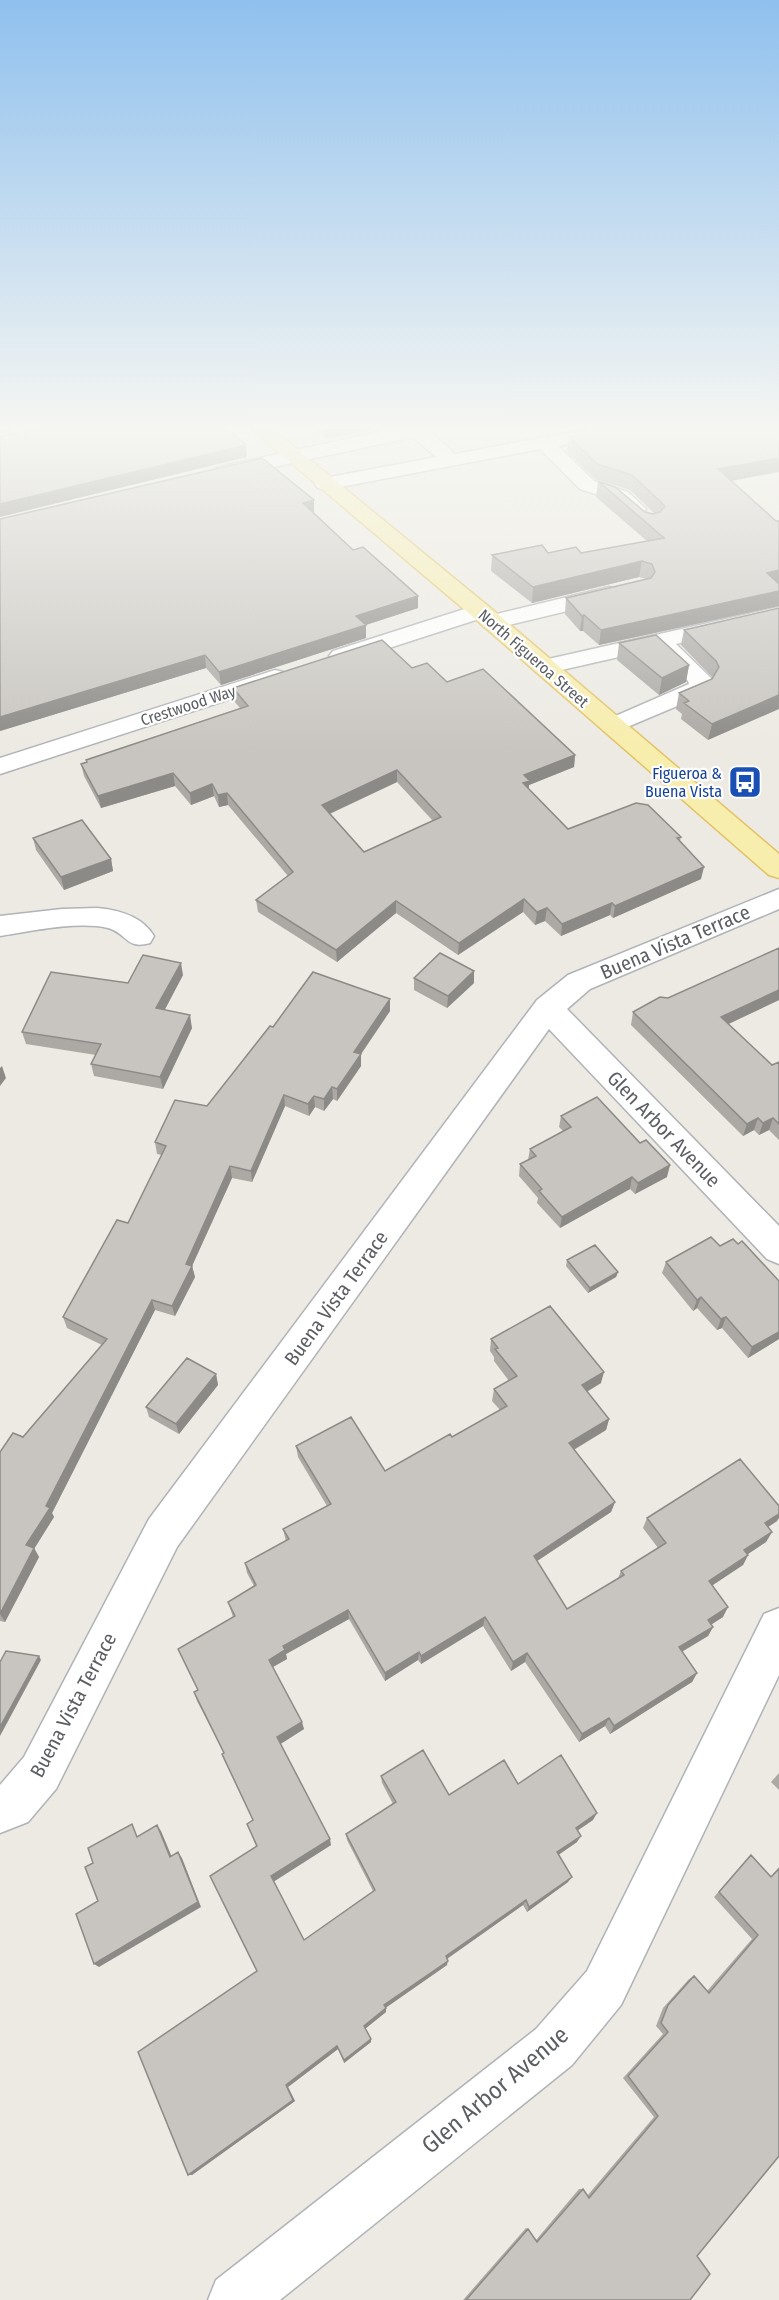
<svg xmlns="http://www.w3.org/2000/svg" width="779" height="2300" font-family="'Fira Sans Condensed',sans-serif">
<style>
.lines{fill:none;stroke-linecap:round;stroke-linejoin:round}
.minor-casing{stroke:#b0b3b7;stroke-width:3}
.major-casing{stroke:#e3c365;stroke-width:3}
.minor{fill:#fff;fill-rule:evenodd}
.major{fill:#f7edad;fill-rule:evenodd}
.wall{fill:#aca9a5;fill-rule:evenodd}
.shaded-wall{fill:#8c8a86}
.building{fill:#c8c5c0;stroke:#8c8a86;stroke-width:1.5;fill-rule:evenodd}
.labels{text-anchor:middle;stroke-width:4.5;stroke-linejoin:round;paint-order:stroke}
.far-street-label{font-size:16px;fill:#5b5e62;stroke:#fff}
.far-transit-label{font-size:16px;fill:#164399;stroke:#fff;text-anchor:end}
.street-label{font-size:20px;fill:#5b5e62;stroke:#fff}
.near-street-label{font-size:24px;fill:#5b5e62;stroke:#fff}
</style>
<rect width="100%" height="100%" fill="#eceae3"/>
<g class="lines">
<defs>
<path id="minor" d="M 396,428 L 428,429 L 455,454 L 593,428 L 632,428 L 630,432 L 623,434 L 558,446 L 594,481 L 628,492 L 646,509 L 643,513 L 636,515 L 629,513 L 614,500 L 580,489 L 540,449 L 325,490 L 318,488 L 315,484 L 318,480 L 325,478 L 436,457 L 413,437 L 223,478 L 216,476 L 213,472 L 216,468 L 223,466 Z
M 609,587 L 617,589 L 620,594 L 617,599 L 492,629 L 484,627 L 481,622 L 484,617 Z
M 480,604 L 488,606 L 491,611 L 488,616 L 349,661 L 341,663 L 333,661 L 329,656 L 333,651 Z
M 779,607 L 779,621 L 676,644 L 711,678 L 713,684 L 708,693 L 613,733 L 604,731 L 601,726 L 604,721 L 689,684 L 688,681 L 654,649 L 544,674 L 536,672 L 532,667 L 536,662 L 544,660 Z
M 275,670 L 283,672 L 287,677 L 283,682 L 0,774 L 0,758 Z
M 779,889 L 779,909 L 590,989 L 567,1009 L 779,1226 L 779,1264 L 767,1259 L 549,1029 L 177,1547 L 56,1789 L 28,1822 L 0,1833 L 0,1785 L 24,1757 L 149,1519 L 537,1000 L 568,975 Z
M 97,908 C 119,910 142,916 154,936 L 150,943 C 126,950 127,933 108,928 C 77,921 32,931 0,936 L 0,916 L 62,909 Z
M 779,1608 L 779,1675 L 621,2005 L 572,2065 L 280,2300 L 208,2300 L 216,2280 L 536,2029 L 587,1971 L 764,1614 Z"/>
<path id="major" d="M 250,428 L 271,428 L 488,606 L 779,854 L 779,878 L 769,875 L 472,616 Z"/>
</defs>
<use href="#minor" class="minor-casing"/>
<use href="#major" class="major-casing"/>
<use href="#minor" class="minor"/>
<use href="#major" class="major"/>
</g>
<path class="wall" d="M 313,428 L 384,428 L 326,439 Z
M 574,431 L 731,481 L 779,591 L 779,606 L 599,645 L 583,631 L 580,631 L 565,614 L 566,598 L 646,579 L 639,577 L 532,603 L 491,571 L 492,555 L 548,553 L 581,553 L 647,541 L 596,497 L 598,481 L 645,512 L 654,513 L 630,490 L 595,479 L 567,452 L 569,437 L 574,436 Z
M 314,500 L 314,512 L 313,512 L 353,550 L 418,608 L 366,625 L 366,638 L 221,685 L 206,668 L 0,731 Z
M 779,608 L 708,740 L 681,719 L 682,714 L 676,709 L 679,693 L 712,679 L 713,678 L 681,645 L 684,630 Z
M 619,643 L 689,665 L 686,682 L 659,695 L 617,660 Z
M 412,668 L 447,682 L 575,755 L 574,767 L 529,785 L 529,789 L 568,829 L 681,837 L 680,841 L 701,879 L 613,918 L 610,915 L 561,936 L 545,921 L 535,925 L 523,912 L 458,955 L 396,913 L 337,962 L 258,912 L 256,900 L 288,876 L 228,805 L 219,807 L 214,796 L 191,805 L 175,786 L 101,808 L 84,776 L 81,764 L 87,762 L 86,760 L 240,708 L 234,701 L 233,688 ZM 397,782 L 433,821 L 364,852 L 330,814 Z
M 33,838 L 111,859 L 113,871 L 64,890 L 36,850 Z
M 779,948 L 779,1000 L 728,1024 L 772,1065 L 779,1062 L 779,1140 L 769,1130 L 759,1135 L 754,1130 L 743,1136 L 631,1025 L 633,1012 L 668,998 Z
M 474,971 L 474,983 L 447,1008 L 414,990 L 414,978 Z
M 183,975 L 164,1010 L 192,1028 L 163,1089 L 94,1076 L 91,1064 L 96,1055 L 26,1044 L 22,1032 L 128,983 Z
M 390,999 L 390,1011 L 361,1054 L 361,1066 L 337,1101 L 333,1099 L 324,1111 L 315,1107 L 309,1116 L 285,1106 L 252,1182 L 232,1178 L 192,1266 L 195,1277 L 175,1316 L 155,1310 L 52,1513 L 54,1517 L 34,1548 L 39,1557 L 5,1622 L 0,1621 L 0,1452 L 23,1437 L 102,1345 L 67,1328 L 63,1317 L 128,1223 L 162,1155 L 157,1154 L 155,1142 L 207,1106 L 273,1027 Z
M 561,1116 L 667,1177 L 635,1194 L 630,1189 L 560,1228 L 537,1203 L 538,1198 L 519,1176 L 520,1164 L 528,1160 L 530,1149 L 563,1131 L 559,1127 Z
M 738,1244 L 779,1339 L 748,1358 L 722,1328 L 717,1330 L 697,1308 L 693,1311 L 662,1273 L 666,1262 L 720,1246 Z
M 567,1260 L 618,1272 L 616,1277 L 588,1293 L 566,1266 Z
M 491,1339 L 601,1383 L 587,1392 L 609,1419 L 606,1430 L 574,1450 L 615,1502 L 611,1512 L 537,1561 L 567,1609 L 618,1578 L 621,1571 L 658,1548 L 643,1528 L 647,1518 L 777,1521 L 768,1527 L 772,1532 L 766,1542 L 748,1554 L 748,1555 L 743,1565 L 712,1585 L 723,1617 L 711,1624 L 713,1627 L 708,1636 L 682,1652 L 697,1673 L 692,1682 L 610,1734 L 605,1726 L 579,1742 L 525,1662 L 511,1671 L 483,1626 L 421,1664 L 418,1660 L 385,1681 L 349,1619 L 286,1654 L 287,1659 L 273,1667 L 304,1729 L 280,1744 L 331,1845 L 273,1882 L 304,1940 L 373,1891 L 347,1840 L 346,1834 L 393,1804 L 382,1783 L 381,1776 L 449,1795 L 518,1784 L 593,1820 L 577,1831 L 577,1842 L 558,1855 L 568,1882 L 527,1912 L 523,1905 L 447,1959 L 447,1965 L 385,2008 L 386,2012 L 365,2028 L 371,2039 L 371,2042 L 344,2063 L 338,2049 L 288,2087 L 295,2101 L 192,2175 L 188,2175 L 257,1971 L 256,1846 L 247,1824 L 253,1820 L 225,1762 L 222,1754 L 224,1753 L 197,1701 L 194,1692 L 198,1690 L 178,1649 L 233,1617 L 228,1602 L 254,1586 L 247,1573 L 245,1563 L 286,1541 L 283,1529 L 327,1506 L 298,1457 L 296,1446 L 385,1471 L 452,1437 L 500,1410 L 492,1401 L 494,1389 L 509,1381 L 494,1361 L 494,1357 L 490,1351 Z
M 216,1374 L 218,1385 L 179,1434 L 149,1417 L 146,1407 Z
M 779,1773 L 779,1790 L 771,1782 Z
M 751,1855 L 771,1876 L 779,1867 L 779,2156 L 697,2256 L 690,2300 L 463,2300 L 526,2228 L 528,2229 L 536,2240 L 579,2189 L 583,2189 L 587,2196 L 654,2117 L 623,2078 L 663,2034 L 656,2026 L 663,2008 L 689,1979 L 694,1976 L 707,1991 L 752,1939 L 714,1897 Z"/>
<path class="shaded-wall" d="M 0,428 L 25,428 L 0,433 Z
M 326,428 L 384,428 L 326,439 Z
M 570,428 L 582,428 L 570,430 Z
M 246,445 L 247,457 L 0,517 L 0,504 Z
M 779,458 L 779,472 L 715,484 L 718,469 Z
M 314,500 L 314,512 L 303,515 L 303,503 Z
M 642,561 L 639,577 L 532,603 L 533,587 Z
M 779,570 L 779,585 L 767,573 Z
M 779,591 L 779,606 L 599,645 L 601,630 Z
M 418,596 L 418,608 L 356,628 L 356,616 Z
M 584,615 L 583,631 L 580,631 L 582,616 Z
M 366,625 L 366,638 L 221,685 L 219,672 Z
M 205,655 L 206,668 L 0,731 L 0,717 Z
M 689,665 L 686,682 L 659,695 L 662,678 Z
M 779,695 L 779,709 L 708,740 L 712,724 Z
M 575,755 L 574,767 L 529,785 L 528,793 L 522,796 L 524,775 Z
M 397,770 L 397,782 L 322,817 L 322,805 Z
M 173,773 L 175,786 L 101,808 L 98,796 Z
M 212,784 L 214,796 L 191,805 L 190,793 Z
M 227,793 L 228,805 L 219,807 L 218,795 Z
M 111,859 L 113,871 L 64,890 L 61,877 Z
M 704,867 L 701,879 L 613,918 L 615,906 Z
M 524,899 L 523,912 L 458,955 L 459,943 Z
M 396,901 L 396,913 L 337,962 L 336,950 Z
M 612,903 L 610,915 L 561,936 L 562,924 Z
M 547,908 L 545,921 L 535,925 L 537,912 Z
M 181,963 L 183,975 L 159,1021 L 156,1008 Z
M 474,971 L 474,983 L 447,1008 L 448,996 Z
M 779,990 L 779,1000 L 718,1029 L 721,1017 Z
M 390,999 L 390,1011 L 361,1054 L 361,1066 L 337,1101 L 337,1089 L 354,1052 Z
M 190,1015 L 192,1028 L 163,1089 L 160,1077 Z
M 2,1066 L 6,1078 L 0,1086 L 0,1068 Z
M 332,1087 L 333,1099 L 324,1111 L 324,1099 Z
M 284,1095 L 285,1106 L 252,1182 L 251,1171 Z
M 314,1096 L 315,1107 L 309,1116 L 308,1104 Z
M 758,1118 L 754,1130 L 743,1136 L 747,1124 Z
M 773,1118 L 769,1130 L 759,1135 L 763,1123 Z
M 670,1165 L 667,1177 L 635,1194 L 638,1183 Z
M 230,1166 L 232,1178 L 192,1266 L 195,1277 L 175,1316 L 172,1306 L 186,1264 Z
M 632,1177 L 630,1189 L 560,1228 L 562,1217 Z
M 618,1272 L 616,1277 L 588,1293 L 590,1288 Z
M 701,1297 L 697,1308 L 693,1311 L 697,1300 Z
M 152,1300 L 155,1310 L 52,1513 L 54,1517 L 31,1554 L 26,1545 Z
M 726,1317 L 722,1328 L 717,1330 L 721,1319 Z
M 779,1332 L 779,1339 L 748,1358 L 752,1347 Z
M 604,1372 L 601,1383 L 579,1396 L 582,1385 Z
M 216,1374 L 218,1385 L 179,1434 L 176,1424 Z
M 609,1419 L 606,1430 L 566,1454 L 569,1443 Z
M 615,1502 L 611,1512 L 531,1565 L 534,1556 Z
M 779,1514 L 779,1518 L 777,1521 L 759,1533 L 765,1523 Z
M 772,1532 L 766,1542 L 739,1560 L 744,1550 Z
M 34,1548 L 39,1557 L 5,1622 L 0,1614 Z
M 748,1555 L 743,1565 L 704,1591 L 709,1581 Z
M 728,1607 L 723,1617 L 703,1630 L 708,1620 Z
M 348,1610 L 349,1619 L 286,1654 L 287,1659 L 271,1668 L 269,1660 L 283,1646 Z
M 485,1617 L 483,1626 L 421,1664 L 421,1656 Z
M 713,1627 L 708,1636 L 674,1656 L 679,1647 Z
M 419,1652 L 418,1660 L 385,1681 L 385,1673 Z
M 527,1653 L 525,1662 L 511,1671 L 513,1662 Z
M 39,1656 L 41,1660 L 0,1736 L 0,1727 Z
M 697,1673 L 692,1682 L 610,1734 L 614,1726 Z
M 609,1718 L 605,1726 L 579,1742 L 582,1734 Z
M 302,1722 L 304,1729 L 279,1745 L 277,1737 Z
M 597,1813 L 593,1820 L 572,1834 L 576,1828 Z
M 157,1825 L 161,1831 L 174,1862 L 170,1857 Z
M 581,1836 L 577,1842 L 554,1858 L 557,1852 Z
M 330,1839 L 331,1845 L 273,1882 L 271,1876 Z
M 178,1852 L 182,1858 L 201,1907 L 99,1967 L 94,1964 Z
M 572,1877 L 568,1882 L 527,1912 L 529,1907 Z
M 526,1900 L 523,1905 L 445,1960 L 446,1956 Z
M 448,1961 L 447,1965 L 384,2009 L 384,2005 Z
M 386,2008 L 386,2012 L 365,2029 L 364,2026 Z
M 371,2039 L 371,2042 L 344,2063 L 344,2060 Z
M 337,2046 L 338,2049 L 288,2087 L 295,2101 L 192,2175 L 188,2175 L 286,2085 Z"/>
<path class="building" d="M 41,428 L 225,428 L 246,445 L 0,504 L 0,437 Z
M 590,428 L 779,428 L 779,458 L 718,469 L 776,521 L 779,521 L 779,570 L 767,573 L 779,584 L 779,591 L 601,630 L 584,615 L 582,616 L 566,598 L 651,578 L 655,572 L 652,564 L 642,561 L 533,587 L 492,555 L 542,545 L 548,553 L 576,547 L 581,553 L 664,538 L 598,481 L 615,487 L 645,512 L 653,514 L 660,512 L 665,506 L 632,475 L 597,464 L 569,437 L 575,436 L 574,431 Z
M 262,458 L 314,500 L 303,503 L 353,550 L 363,547 L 418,596 L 356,616 L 366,625 L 219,672 L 205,655 L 0,717 L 0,519 Z
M 779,608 L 779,695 L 712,724 L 684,703 L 689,701 L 679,693 L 712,679 L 719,667 L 716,661 L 684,630 Z
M 656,635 L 689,665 L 662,678 L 619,643 Z
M 382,640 L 412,668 L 427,663 L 447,682 L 483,669 L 575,755 L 524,775 L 530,781 L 523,783 L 568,829 L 636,803 L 648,805 L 681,837 L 677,838 L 704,867 L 615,906 L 612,903 L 562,924 L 547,908 L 537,912 L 524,899 L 459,943 L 396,901 L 336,950 L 256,900 L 293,872 L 227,793 L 218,795 L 212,784 L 190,793 L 173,773 L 98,796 L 81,764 L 87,762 L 86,760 L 248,706 L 233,688 ZM 397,770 L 441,817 L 364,852 L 322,805 Z
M 82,820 L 111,859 L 61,877 L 33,838 Z
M 779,948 L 779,990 L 721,1017 L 772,1065 L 779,1062 L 779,1124 L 773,1118 L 763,1123 L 758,1118 L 747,1124 L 633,1012 L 660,997 L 668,998 Z
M 440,953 L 474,971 L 448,996 L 414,978 Z
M 143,955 L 181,963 L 156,1008 L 190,1015 L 160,1077 L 91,1064 L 101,1044 L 22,1032 L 51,972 L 128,983 Z
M 313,972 L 390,999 L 354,1052 L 361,1054 L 337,1089 L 332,1087 L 324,1099 L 314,1096 L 308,1104 L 284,1095 L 251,1171 L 230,1166 L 186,1264 L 192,1266 L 172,1306 L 152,1300 L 46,1506 L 50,1508 L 26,1545 L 34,1548 L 0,1614 L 0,1452 L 13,1433 L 23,1437 L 107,1339 L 63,1317 L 117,1220 L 128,1223 L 166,1146 L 155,1142 L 175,1100 L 207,1106 L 270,1026 L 273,1027 Z
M 597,1097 L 640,1143 L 646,1140 L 670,1165 L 638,1183 L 632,1177 L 562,1217 L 539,1191 L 542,1189 L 520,1164 L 536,1156 L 530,1149 L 571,1127 L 561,1116 Z
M 711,1237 L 720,1246 L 733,1239 L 738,1244 L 742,1241 L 779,1281 L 779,1332 L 752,1347 L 726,1317 L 721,1319 L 701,1297 L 697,1300 L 666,1262 Z
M 595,1245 L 618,1272 L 590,1288 L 567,1260 Z
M 550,1306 L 604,1372 L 582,1385 L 609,1419 L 569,1443 L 615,1502 L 534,1556 L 567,1609 L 624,1575 L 621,1571 L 666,1543 L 647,1518 L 740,1459 L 779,1506 L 779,1514 L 765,1523 L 772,1532 L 744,1550 L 748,1555 L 709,1581 L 728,1607 L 708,1620 L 713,1627 L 679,1647 L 697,1673 L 614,1726 L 609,1718 L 582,1734 L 527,1653 L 513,1662 L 485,1617 L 421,1656 L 419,1652 L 385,1673 L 348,1610 L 283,1646 L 285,1650 L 269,1660 L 302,1722 L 277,1737 L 330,1839 L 271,1876 L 304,1940 L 375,1890 L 346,1834 L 396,1802 L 381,1776 L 423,1750 L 449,1795 L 504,1760 L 518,1784 L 561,1755 L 597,1813 L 576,1828 L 581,1836 L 557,1852 L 572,1877 L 529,1907 L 526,1900 L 446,1956 L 448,1961 L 384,2005 L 386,2008 L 364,2026 L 371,2039 L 344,2060 L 337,2046 L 286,2085 L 293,2100 L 188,2175 L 138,2052 L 257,1971 L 210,1876 L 257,1846 L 247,1824 L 253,1820 L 222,1754 L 224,1753 L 194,1692 L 198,1690 L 178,1649 L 235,1616 L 228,1602 L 256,1585 L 245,1563 L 289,1539 L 283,1529 L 331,1504 L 296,1446 L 351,1417 L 385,1471 L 450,1434 L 452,1437 L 507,1406 L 494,1389 L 517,1376 L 495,1349 L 498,1348 L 491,1339 Z
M 187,1358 L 216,1374 L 176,1424 L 146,1407 Z
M 6,1651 L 39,1656 L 0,1727 L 0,1662 Z
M 132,1824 L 137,1837 L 157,1825 L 170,1857 L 178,1852 L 198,1902 L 94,1964 L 76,1914 L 98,1901 L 85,1867 L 93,1863 L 88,1848 Z
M 751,1855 L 771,1877 L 779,1869 L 779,2156 L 697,2256 L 710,2274 L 690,2300 L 466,2300 L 528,2229 L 537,2242 L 583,2189 L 589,2198 L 658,2116 L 628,2076 L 668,2032 L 661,2023 L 668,2005 L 694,1976 L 709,1993 L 758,1935 L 719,1892 Z"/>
<linearGradient id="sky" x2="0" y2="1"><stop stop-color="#8fc0ee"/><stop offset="0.57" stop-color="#f6f6f2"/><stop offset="1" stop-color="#f6f6f2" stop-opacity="0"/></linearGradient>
<rect width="779" height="750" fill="url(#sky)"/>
<defs>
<symbol id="bus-square" viewBox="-11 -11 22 22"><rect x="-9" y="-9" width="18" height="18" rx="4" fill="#1a4fb4" stroke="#fff"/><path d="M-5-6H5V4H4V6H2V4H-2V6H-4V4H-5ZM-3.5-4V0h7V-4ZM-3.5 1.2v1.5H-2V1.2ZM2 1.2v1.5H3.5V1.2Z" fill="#fff"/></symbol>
</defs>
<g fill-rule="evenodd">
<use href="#bus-square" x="726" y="763" width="38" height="38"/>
</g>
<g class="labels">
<g class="far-street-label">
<text transform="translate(534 658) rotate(41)" y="6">North Figueroa Street</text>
<text transform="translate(188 705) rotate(-18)" y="6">Crestwood Way</text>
</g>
<g class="far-transit-label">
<text x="722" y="779">Figueroa &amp;<tspan x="722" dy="18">Buena Vista</tspan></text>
</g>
<g class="street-label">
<text transform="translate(675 942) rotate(-23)" y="7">Buena Vista Terrace</text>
<text transform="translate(664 1129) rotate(46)" y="7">Glen Arbor Avenue</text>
<text transform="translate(336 1298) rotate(-54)" y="7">Buena Vista Terrace</text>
<text transform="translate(73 1705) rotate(-62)" y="7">Buena Vista Terrace</text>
</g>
<g class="near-street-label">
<text transform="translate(495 2090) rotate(-40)" y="8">Glen Arbor Avenue</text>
</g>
</g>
</svg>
